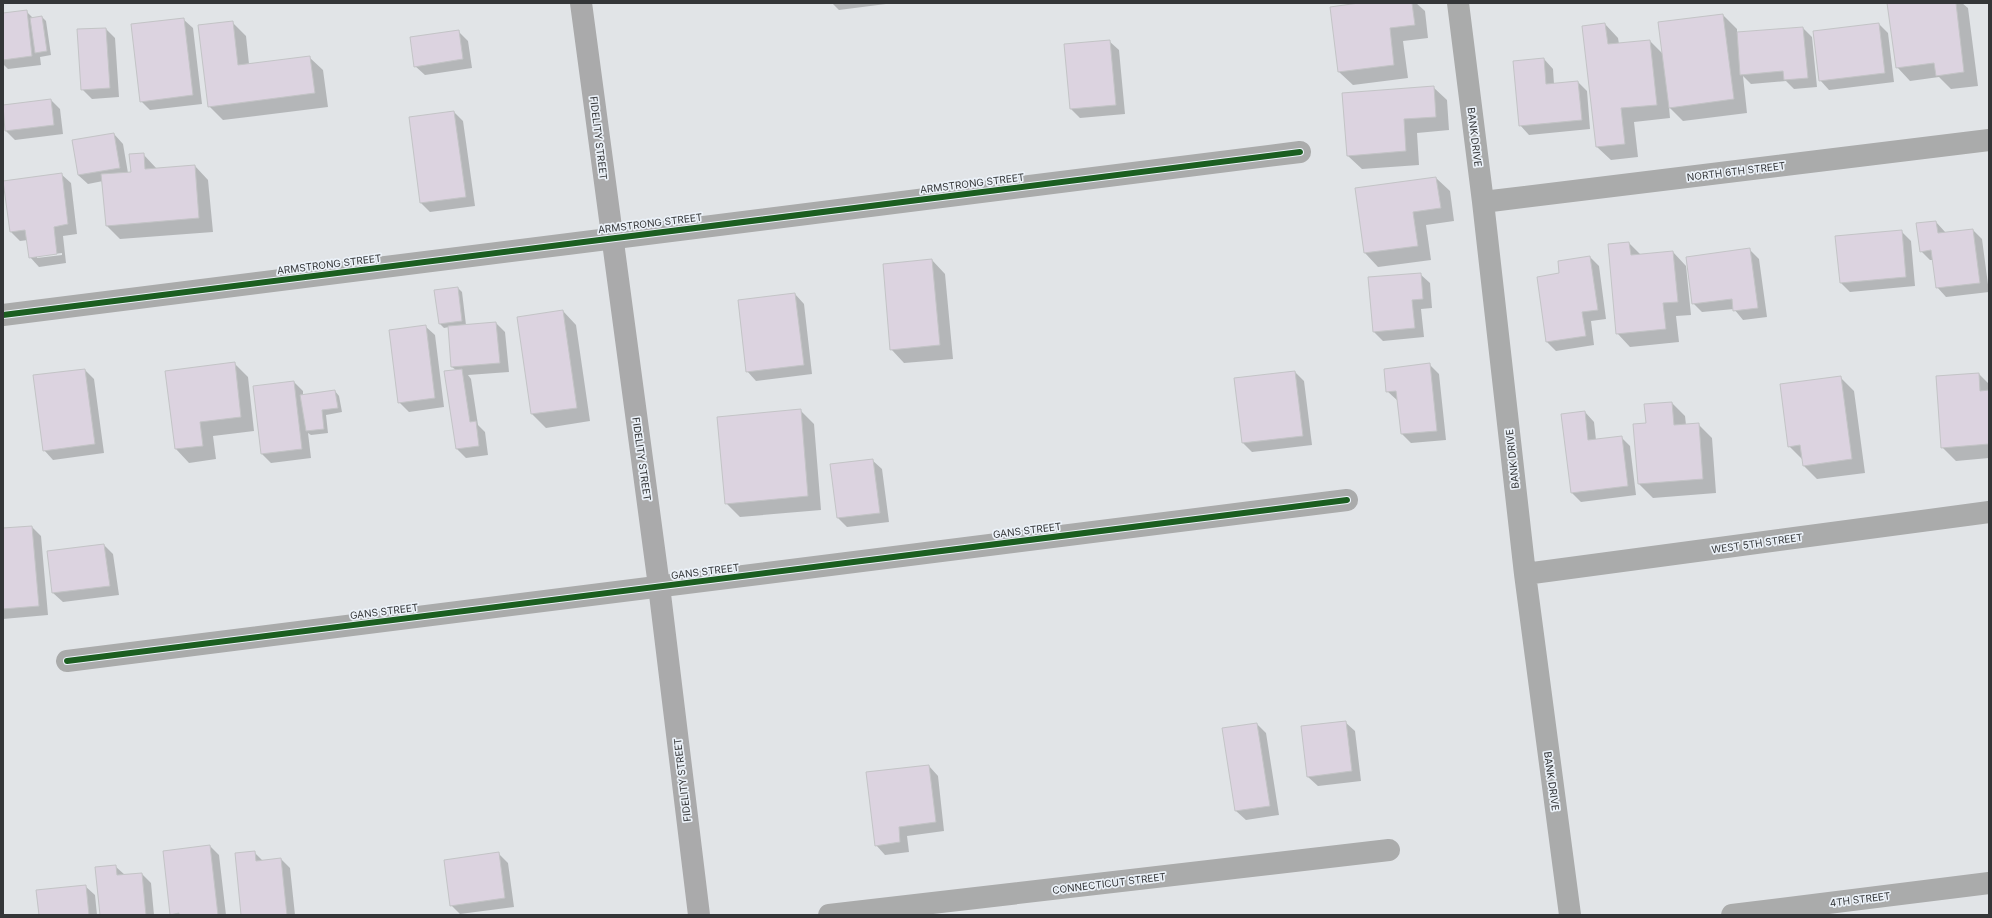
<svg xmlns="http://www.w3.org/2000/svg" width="1992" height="918" font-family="Inter,sans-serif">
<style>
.shadow{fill:#0003;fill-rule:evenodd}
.building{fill:#dcd3e0;stroke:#c3c4c6}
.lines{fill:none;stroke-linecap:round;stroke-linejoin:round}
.street{stroke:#aaabab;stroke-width:22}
.secondary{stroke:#aaaaab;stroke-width:22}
.cycleway-casing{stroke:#ebf1f8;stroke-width:8}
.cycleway{stroke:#1b5e20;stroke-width:6}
.labels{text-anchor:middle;stroke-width:3.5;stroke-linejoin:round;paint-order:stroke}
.street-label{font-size:10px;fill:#343638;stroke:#ebf1f8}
</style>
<rect width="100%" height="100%" fill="#e1e4e7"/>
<path class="shadow" d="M 832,3 L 886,3 L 886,4 L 839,10 Z
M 1367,3 L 1416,3 L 1425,11 L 1428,38 L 1403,41 L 1408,78 L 1353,85 L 1339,72 Z
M 1888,3 L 1962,3 L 1968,8 L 1978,86 L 1951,89 L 1939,77 L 1910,81 L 1897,67 Z
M 26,11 L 33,18 L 42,17 L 46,21 L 51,55 L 40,57 L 41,65 L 8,69 L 3,64 L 3,14 Z
M 1723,15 L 1737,29 L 1737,33 L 1803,28 L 1812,37 L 1817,87 L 1794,89 L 1786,81 L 1751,84 L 1743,76 L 1747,113 L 1683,121 L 1669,107 L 1670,118 L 1634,122 L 1638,157 L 1611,160 L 1597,147 L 1605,24 L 1618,38 L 1619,44 L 1650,41 L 1663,54 Z
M 183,19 L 193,28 L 202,104 L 150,110 L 141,101 Z
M 232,22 L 246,36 L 249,64 L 309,57 L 323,70 L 328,107 L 223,120 L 209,106 Z
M 1879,24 L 1888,33 L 1894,82 L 1829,90 L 1820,80 L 1814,32 Z
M 106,29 L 115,38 L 119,97 L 92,99 L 82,89 Z
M 458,31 L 468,41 L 472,68 L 425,75 L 415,66 Z
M 1109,41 L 1119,50 L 1125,114 L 1080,118 L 1071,109 Z
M 1544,59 L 1553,69 L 1554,84 L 1578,82 L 1587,91 L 1590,129 L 1529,135 L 1520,125 Z
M 1433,87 L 1447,100 L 1449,130 L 1417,133 L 1419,165 L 1362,169 L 1348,156 Z
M 51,100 L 60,109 L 63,134 L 15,140 L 6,131 L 3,106 Z
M 454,112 L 463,121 L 475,206 L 430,212 L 421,203 L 410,118 Z
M 114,134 L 123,144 L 128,173 L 132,173 L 143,154 L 157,169 L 195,166 L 208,180 L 213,232 L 120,239 L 107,226 L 103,181 L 88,184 L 78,175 Z
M 61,174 L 71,183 L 77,234 L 63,236 L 66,263 L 39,267 L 30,257 L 28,240 L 20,241 L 11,232 ZM 62,253 L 62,255 L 37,258 L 37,256 Z
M 1436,178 L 1450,191 L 1454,221 L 1426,225 L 1431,260 L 1378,267 L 1365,253 Z
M 1936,222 L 1946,233 L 1973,230 L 1982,239 L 1989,292 L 1946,297 L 1937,287 L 1934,260 L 1930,260 L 1921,251 Z
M 1902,232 L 1911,241 L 1915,286 L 1850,292 L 1841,283 Z
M 1629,243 L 1641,255 L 1673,252 L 1686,266 L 1691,315 L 1676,316 L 1679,342 L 1630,347 L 1617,333 Z
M 1750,250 L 1759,259 L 1767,317 L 1743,320 L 1734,309 L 1702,312 L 1693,303 Z
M 1590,257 L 1599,266 L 1606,319 L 1591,321 L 1594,345 L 1556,351 L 1547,342 L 1561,274 Z
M 932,260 L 945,274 L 953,359 L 904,363 L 891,349 Z
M 1420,274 L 1430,283 L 1432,308 L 1421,309 L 1424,337 L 1383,341 L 1374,332 Z
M 458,288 L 462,292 L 466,325 L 496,323 L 505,332 L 509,372 L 468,375 L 471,379 L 478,425 L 485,432 L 488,455 L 466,458 L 457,449 L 446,372 L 456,370 L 452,367 L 449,327 L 444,328 L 440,324 Z
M 795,294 L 804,304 L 812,374 L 756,381 L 747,371 Z
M 563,311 L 576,325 L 590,421 L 546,428 L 532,414 L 518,318 Z
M 425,326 L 435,335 L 444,407 L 409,412 L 399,402 Z
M 234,363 L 248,377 L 254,431 L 213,436 L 216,459 L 189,463 L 176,449 Z
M 1429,364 L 1439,374 L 1446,440 L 1411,443 L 1402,434 L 1398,401 L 1387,391 Z
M 85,370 L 94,379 L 104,453 L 53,460 L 44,450 Z
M 1295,372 L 1304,381 L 1312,445 L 1252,452 L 1243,443 L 1235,379 Z
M 1979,374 L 1989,384 L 1989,458 L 1956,461 L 1942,447 Z
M 1840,377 L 1854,391 L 1865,473 L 1817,479 L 1804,466 L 1803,460 L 1789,446 Z
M 294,382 L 303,391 L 303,396 L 335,391 L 339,396 L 342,412 L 326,415 L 328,433 L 311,435 L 308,433 L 311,458 L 271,463 L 262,454 Z
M 1672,403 L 1685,416 L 1686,425 L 1698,424 L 1712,438 L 1716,493 L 1653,498 L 1639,484 L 1634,425 L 1647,424 Z
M 800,410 L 814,424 L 821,510 L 740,517 L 726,503 Z
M 1585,412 L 1594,422 L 1596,440 L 1621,437 L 1630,446 L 1636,495 L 1581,502 L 1572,493 Z
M 872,460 L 882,469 L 889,522 L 847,527 L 838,518 Z
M 32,527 L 41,536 L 48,615 L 3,619 L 3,529 Z
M 104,545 L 113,554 L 119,595 L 63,602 L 53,593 L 48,552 Z
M 1345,722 L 1355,731 L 1361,781 L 1318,786 L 1308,777 Z
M 1257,724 L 1266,733 L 1279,815 L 1246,820 L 1236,811 L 1223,729 Z
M 929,766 L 938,776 L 944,831 L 907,836 L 909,852 L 885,855 L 876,845 Z
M 210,846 L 219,855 L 226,915 L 172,915 Z
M 254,852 L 263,861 L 281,859 L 290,868 L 295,915 L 242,915 Z
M 499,854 L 508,863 L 514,907 L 460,914 L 451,905 Z
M 115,866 L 125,875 L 142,874 L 151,883 L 154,915 L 101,915 Z
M 85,886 L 95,895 L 97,915 L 40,915 Z"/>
<path class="building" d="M 1359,3 L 1412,3 L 1415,25 L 1390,28 L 1394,65 L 1338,72 L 1330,7 Z
M 1887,3 L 1956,3 L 1964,72 L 1936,76 L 1934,63 L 1896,68 Z
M 27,10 L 32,56 L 3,60 L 3,13 Z
M 1723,14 L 1734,99 L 1669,108 L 1658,22 Z
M 42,16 L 47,51 L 35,53 L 30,18 Z
M 184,18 L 193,95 L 140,102 L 131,24 Z
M 233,21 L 238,65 L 310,56 L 315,93 L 208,107 L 198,25 Z
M 1605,23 L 1608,44 L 1650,40 L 1657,105 L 1621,108 L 1625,144 L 1596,147 L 1582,26 Z
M 1879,23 L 1885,73 L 1819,81 L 1813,31 Z
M 1803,27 L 1808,78 L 1784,80 L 1783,71 L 1740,75 L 1737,32 Z
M 106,28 L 110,88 L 81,90 L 77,29 Z
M 459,30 L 463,59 L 414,67 L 410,37 Z
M 1110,40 L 1116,105 L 1070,109 L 1064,44 Z
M 1544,58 L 1546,84 L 1578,81 L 1582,120 L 1519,126 L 1513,61 Z
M 1434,86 L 1436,117 L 1404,119 L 1406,151 L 1347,156 L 1342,93 Z
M 51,99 L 54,125 L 5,131 L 3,105 Z
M 454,111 L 466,197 L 420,203 L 409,117 Z
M 114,133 L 120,168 L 78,175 L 72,140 Z
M 144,153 L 145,169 L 195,165 L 199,218 L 106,226 L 101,174 L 131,172 L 129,154 Z
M 62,173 L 68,224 L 54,227 L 57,254 L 29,258 L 25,230 L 10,232 L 3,181 Z
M 1436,177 L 1441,208 L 1413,212 L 1418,246 L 1364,253 L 1355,188 Z
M 1936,221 L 1938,233 L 1973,229 L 1980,283 L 1936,288 L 1931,250 L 1920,252 L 1916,223 Z
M 1902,230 L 1906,277 L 1840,283 L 1835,236 Z
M 1629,242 L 1631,255 L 1673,251 L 1678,302 L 1663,303 L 1666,329 L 1616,334 L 1608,244 Z
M 1750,248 L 1758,308 L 1733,311 L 1732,299 L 1692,304 L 1686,257 Z
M 1590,256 L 1598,310 L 1582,312 L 1586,336 L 1546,342 L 1537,277 L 1559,273 L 1558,261 Z
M 932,259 L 940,345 L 890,350 L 883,264 Z
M 1421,273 L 1423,299 L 1412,300 L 1415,328 L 1373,332 L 1368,277 Z
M 458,287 L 462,321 L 439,324 L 434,290 Z
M 795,293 L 804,365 L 746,372 L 738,300 Z
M 563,310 L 577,408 L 531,414 L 517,317 Z
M 496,322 L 500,363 L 451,367 L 448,326 Z
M 426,325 L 435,398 L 398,403 L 389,330 Z
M 235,362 L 241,417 L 200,422 L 203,446 L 175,449 L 165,371 Z
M 1430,363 L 1437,431 L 1401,434 L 1396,391 L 1386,392 L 1384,369 Z
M 85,369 L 95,444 L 43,451 L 33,375 Z
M 462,369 L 470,422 L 476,421 L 479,446 L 456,449 L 444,371 Z
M 1295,371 L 1303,436 L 1242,443 L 1234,378 Z
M 1979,373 L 1980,391 L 1989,390 L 1989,444 L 1941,448 L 1936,376 Z
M 1841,376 L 1852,459 L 1803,466 L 1800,445 L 1788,447 L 1780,384 Z
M 294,381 L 302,449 L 261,454 L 253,386 Z
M 335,390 L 338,408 L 322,410 L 324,429 L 306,431 L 300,395 Z
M 1672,402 L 1674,425 L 1699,423 L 1703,479 L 1638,484 L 1633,424 L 1646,423 L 1644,404 Z
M 801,409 L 808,496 L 725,504 L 717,417 Z
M 1585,411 L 1588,440 L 1622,436 L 1628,486 L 1571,493 L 1561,414 Z
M 873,459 L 880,513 L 837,518 L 830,464 Z
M 32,526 L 39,606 L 3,609 L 3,528 Z
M 104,544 L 110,586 L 52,593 L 47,551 Z
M 1346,721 L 1352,771 L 1307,777 L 1301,726 Z
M 1257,723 L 1270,806 L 1235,811 L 1222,728 Z
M 929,765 L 936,822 L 899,827 L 900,842 L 875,846 L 866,772 Z
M 210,845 L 218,915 L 179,915 L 179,913 L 170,915 L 163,851 Z
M 255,851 L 256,861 L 281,858 L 287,915 L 241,915 L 235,853 Z
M 499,852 L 505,898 L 450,906 L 444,860 Z
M 116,865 L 117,875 L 142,873 L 146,915 L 100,915 L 95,867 Z
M 86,885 L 89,915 L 39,915 L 36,890 Z"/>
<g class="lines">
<path class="street" d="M 1458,3 L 1483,202 L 1525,574 L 1570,915
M 1483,202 L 1989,140
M 3,315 L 1300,152
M 1525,574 L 1989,512
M 67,661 L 1347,500
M 829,915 L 1389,850
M 1732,915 L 1989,883"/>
<path class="secondary" d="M 581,3 L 659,586 L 699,915"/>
<defs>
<path id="cycleway" d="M 3,315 L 1300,152
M 67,661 L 1347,500"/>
</defs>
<use href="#cycleway" class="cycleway-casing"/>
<use href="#cycleway" class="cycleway"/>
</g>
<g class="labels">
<g class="street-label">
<text transform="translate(1475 137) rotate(83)" y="4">BANK DRIVE</text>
<text transform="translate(599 138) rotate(83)" y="4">FIDELITY STREET</text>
<text transform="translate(1736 171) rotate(-7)" y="4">NORTH 6TH STREET</text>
<text transform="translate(972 183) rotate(-7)" y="4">ARMSTRONG STREET</text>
<text transform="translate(650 223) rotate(-7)" y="4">ARMSTRONG STREET</text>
<text transform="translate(329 264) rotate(-7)" y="4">ARMSTRONG STREET</text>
<text transform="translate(642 459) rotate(82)" y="4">FIDELITY STREET</text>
<text transform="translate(1512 459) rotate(-96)" y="4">BANK DRIVE</text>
<text transform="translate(1027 530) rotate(-7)" y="4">GANS STREET</text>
<text transform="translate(1757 543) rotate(-8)" y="4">WEST 5TH STREET</text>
<text transform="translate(705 571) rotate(-7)" y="4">GANS STREET</text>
<text transform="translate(384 611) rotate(-7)" y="4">GANS STREET</text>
<text transform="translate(682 780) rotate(-97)" y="4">FIDELITY STREET</text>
<text transform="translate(1552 781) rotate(82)" y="4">BANK DRIVE</text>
<text transform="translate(1109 883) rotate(-7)" y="4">CONNECTICUT STREET</text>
<text transform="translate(1860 899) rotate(-7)" y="4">4TH STREET</text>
</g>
</g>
<rect width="1992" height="918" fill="none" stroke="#343638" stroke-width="8"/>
</svg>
